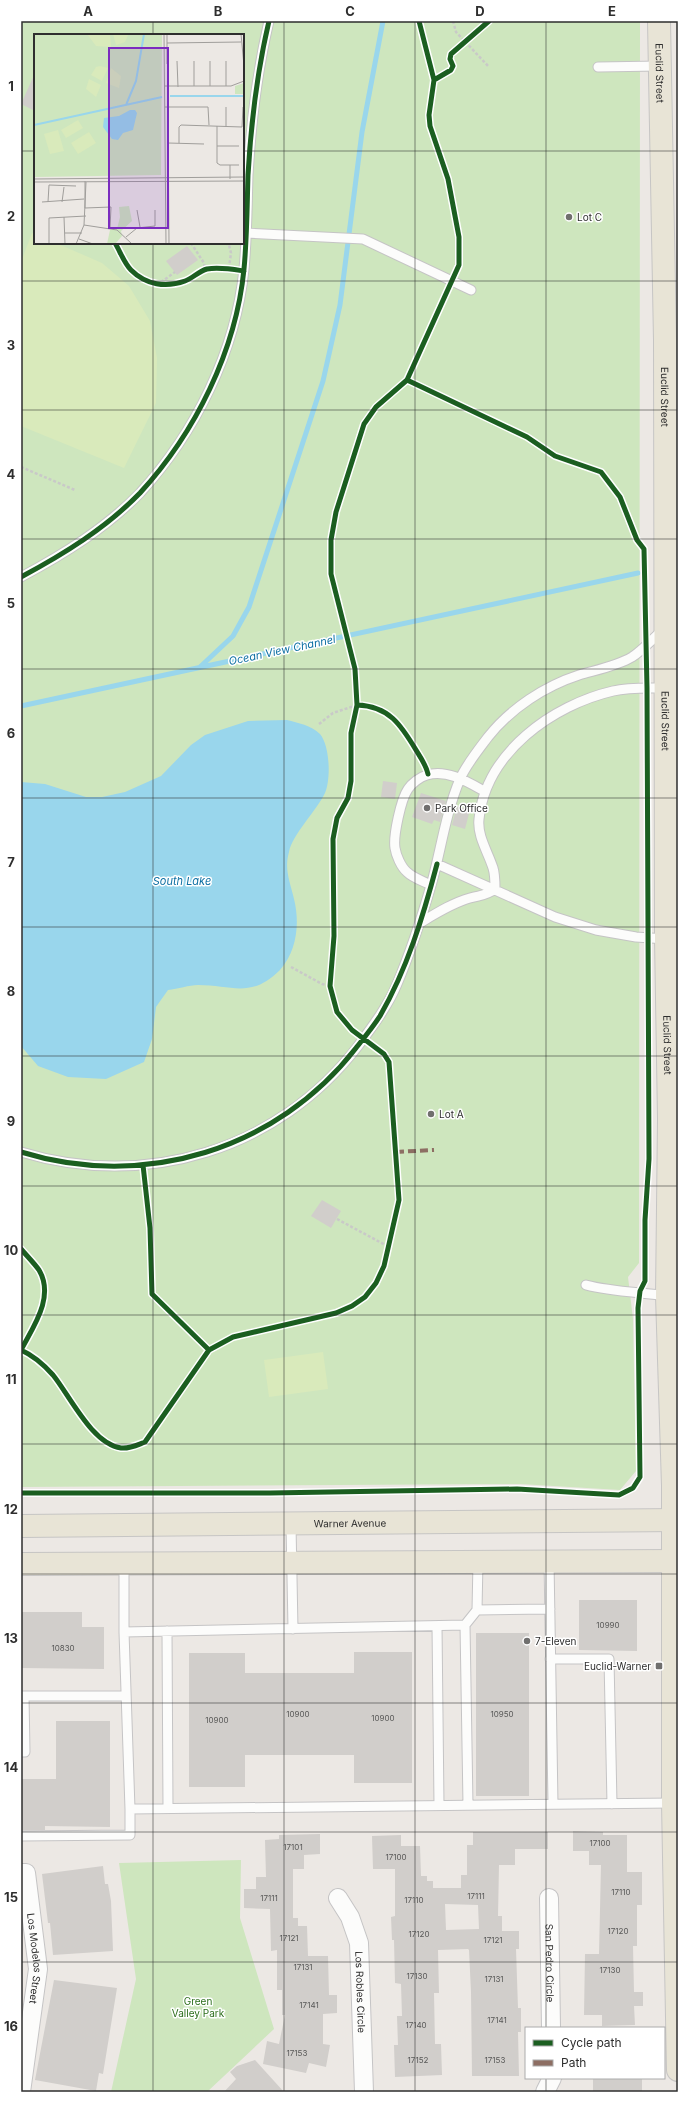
<svg xmlns="http://www.w3.org/2000/svg" width="699" height="2113" font-family="Inter,sans-serif">
<style>
.green{fill:#cee6be;fill-rule:evenodd}
.pitch{fill:#d9eabb}
.water{fill:#99d6ec}
.lines{fill:none;stroke-linecap:round;stroke-linejoin:round}
.stream{stroke:#99d6ec;stroke-width:5}
.building{fill:#d1cecb;fill-rule:evenodd}
.service-casing{stroke:#c5c4c5;stroke-width:11}
.minor-casing{stroke:#c5c4c5;stroke-width:20}
.primary-casing{stroke:#c6c5c4;stroke-width:24}
.path{stroke:#c9c9c8;stroke-width:2.5;stroke-dasharray:3 2;stroke-linecap:butt}
.service{stroke:#fcfcfb;stroke-width:9}
.minor{stroke:#fcfcfb;stroke-width:18}
.primary{stroke:#e8e4d6;stroke-width:22}
.quiet{stroke:#8d6e63;stroke-width:4;stroke-dasharray:8 4;stroke-linecap:butt}
.cycleway-casing{stroke:#fff;stroke-width:8}
.cycleway{stroke:#1b5e20;stroke-width:5}
.grid{fill:none;stroke:#2e2e2e;stroke-width:1;stroke-opacity:0.55}
.poi-dot{fill:#706f6e;stroke:#fff;stroke-width:1.5}
.labels{text-anchor:middle;stroke-width:3;stroke-linejoin:round;paint-order:stroke}
.number-label{font-size:8px;fill:#585857}
.street-label{font-size:10px;fill:#2e2e2e;stroke:#fff}
.poi-label{font-size:10px;fill:#2e2e2e;stroke:#fff;text-anchor:start}
.park-label{font-size:10px;fill:#2c6e1b;stroke:#fff}
.water-label{font-size:11px;font-style:italic;fill:#0d6fa3;stroke:#fff}
.inset-river{fill:none;stroke:#99d6ec;stroke-width:2}
.inset-road{fill:none;stroke:#a09e9b;stroke-width:1}
.view{fill:#7b2cbf;fill-opacity:0.15;stroke:#7b2cbf;stroke-width:2}
.inset-edge{fill:none;stroke:#2e2e2e;stroke-width:2}
.neatline{fill:none;stroke:#2e2e2e;stroke-width:1.5}
.grid-label{font-size:13px;text-anchor:middle;font-weight:bold;fill:#2e2e2e}
</style>
<rect width="100%" height="100%" fill="#ece8e4"/>
<path class="green" d="M 21,21 L 640,21 L 639,1263 L 628,1277 L 633,1319 L 636,1471 L 620,1490 L 520,1484 L 21,1487 ZM 35,35 L 243,35 L 243,243 L 35,243 Z
M 241,1860 L 240,1918 L 274,2029 L 207,2092 L 111,2092 L 136,1979 L 119,1863 Z"/>
<path class="pitch" d="M 32,233 L 35,234 L 35,243 L 56,243 L 102,263 L 129,286 L 150,321 L 157,358 L 156,403 L 124,468 L 21,426 L 21,262 Z
M 323,1352 L 328,1389 L 269,1397 L 264,1360 Z"/>
<path class="water" d="M 287,720 C 298,723 311,725 320,734 C 330,746 331,779 325,793 C 317,810 292,835 289,852 C 284,869 290,882 294,899 C 300,923 297,951 280,970 C 251,999 232,985 198,985 C 189,985 178,989 168,990 L 156,1007 L 152,1039 L 144,1062 L 106,1079 L 68,1077 L 38,1066 L 21,1046 L 21,782 L 45,784 L 86,797 L 102,797 L 125,792 L 161,776 L 191,745 L 205,735 L 248,721 Z"/>
<g class="lines">
<path class="stream" d="M 200,667 L 233,636 L 249,607 L 323,381 L 340,305 L 362,132 L 383,21
M 21,706 L 638,573"/>
</g>
<path class="building" d="M 35,73 L 35,111 L 21,104 Z
M 187,246 L 198,260 L 177,275 L 166,261 Z
M 383,781 L 397,783 L 395,799 L 381,797 Z
M 421,793 L 446,801 L 440,822 L 434,820 L 432,824 L 412,817 Z
M 457,806 L 470,810 L 465,829 L 452,825 Z
M 322,1200 L 341,1211 L 331,1228 L 311,1216 Z
M 579,1600 L 637,1600 L 637,1651 L 579,1650 Z
M 21,1612 L 82,1612 L 82,1627 L 104,1627 L 104,1669 L 21,1668 Z
M 476,1633 L 529,1633 L 529,1796 L 476,1796 Z
M 354,1652 L 412,1652 L 412,1783 L 354,1783 L 354,1755 L 245,1755 L 245,1787 L 189,1787 L 189,1653 L 245,1653 L 245,1673 L 354,1673 Z
M 56,1721 L 110,1721 L 110,1827 L 45,1826 L 45,1830 L 21,1830 L 21,1779 L 56,1779 Z
M 573,1831 L 603,1832 L 603,1835 L 627,1835 L 627,1872 L 642,1872 L 642,1905 L 637,1905 L 637,1946 L 633,1946 L 634,1992 L 643,1992 L 643,2006 L 634,2006 L 635,2025 L 602,2026 L 602,2015 L 584,2015 L 585,1954 L 599,1954 L 601,1865 L 589,1865 L 589,1851 L 573,1851 Z
M 473,1832 L 548,1832 L 548,1849 L 515,1849 L 515,1865 L 499,1865 L 498,1916 L 502,1916 L 502,1931 L 519,1931 L 519,1949 L 516,1949 L 518,2008 L 521,2008 L 521,2032 L 518,2032 L 519,2076 L 472,2076 L 471,1992 L 469,1950 L 468,1949 L 438,1950 L 439,1993 L 434,1993 L 435,2044 L 441,2044 L 442,2075 L 395,2077 L 394,2045 L 398,2045 L 397,2016 L 402,2016 L 401,1984 L 395,1983 L 394,1940 L 392,1940 L 391,1917 L 395,1916 L 395,1869 L 373,1869 L 372,1836 L 401,1835 L 401,1846 L 420,1846 L 421,1876 L 427,1876 L 427,1881 L 433,1881 L 433,1888 L 461,1888 L 461,1875 L 467,1875 L 467,1845 L 473,1845 ZM 445,1904 L 478,1905 L 479,1929 L 446,1930 Z
M 320,1834 L 320,1854 L 304,1855 L 304,1869 L 293,1869 L 293,1918 L 298,1918 L 298,1926 L 307,1926 L 308,1956 L 328,1956 L 329,1995 L 337,1995 L 337,2013 L 323,2014 L 323,2044 L 330,2045 L 326,2067 L 309,2063 L 306,2073 L 263,2064 L 267,2041 L 279,2044 L 285,2015 L 282,2015 L 282,1990 L 277,1990 L 277,1950 L 271,1951 L 270,1909 L 244,1908 L 244,1889 L 256,1889 L 256,1877 L 266,1877 L 265,1840 L 279,1839 L 279,1835 Z
M 103,1866 L 105,1884 L 108,1884 L 111,1901 L 113,1951 L 53,1955 L 50,1923 L 48,1923 L 42,1874 Z
M 54,1980 L 117,1988 L 103,2074 L 99,2073 L 96,2091 L 35,2080 Z
M 255,2060 L 284,2092 L 224,2092 L 236,2079 L 230,2072 L 237,2066 Z
M 593,2078 L 642,2078 L 642,2092 L 593,2092 Z"/>
<g class="lines">
<defs>
<path id="service" d="M 598,67 L 659,66
M 246,233 L 363,239 L 471,290
M 21,577 C 64,554 106,528 140,493 C 195,433 236,351 244,269 C 247,238 247,207 248,175 C 251,123 257,72 269,21
M 437,864 L 555,917 L 596,930 L 636,937 L 666,939
M 431,885 C 423,881 413,878 407,872 C 401,867 396,855 395,848 C 393,836 401,799 408,789 C 412,783 420,777 427,775 C 447,769 468,782 484,791
M 420,923 C 435,914 452,903 470,898 C 480,895 486,896 495,889 C 495,882 495,874 493,868 C 488,852 477,836 479,819 C 486,752 553,705 613,691 C 629,687 648,688 665,688
M 21,1152 C 146,1190 278,1150 358,1046 C 372,1027 388,1006 397,984 C 411,951 422,917 432,882 C 441,849 446,812 460,779 C 466,765 479,749 488,737 C 511,708 545,686 579,675 C 596,670 617,666 632,657 C 643,650 653,638 664,629
M 586,1285 C 613,1292 640,1292 668,1296
M 291,1525 L 293,1629
M 549,1561 L 553,1804
M 124,1564 L 124,1632 L 130,1809 L 673,1803
M 477,1610 L 550,1609
M 437,1626 L 439,1805
M 167,1631 L 168,1808
M 124,1632 L 465,1625
M 550,1659 L 609,1659 L 612,1804
M 21,1696 L 126,1696
M 21,1752 L 25,1752 L 24,1696
M 468,1805 L 465,1625 L 477,1610 L 478,1562
M 21,1836 L 130,1835 L 130,1809"/>
<g id="minor">
<path id="s1" d="M 21,1873 L 26,1873 L 38,1969 L 21,2092"/>
<path id="s2" d="M 338,1898 L 350,1917 L 359,1943 L 364,2092"/>
<path id="s3" d="M 549,1898 L 551,2028"/>
<path d="M 545,2092 L 552,2078"/>
</g>
<g id="primary">
<path id="s4" d="M 659,21 L 665,340 L 666,939 L 669,1119 L 667,1296 L 673,1486 L 673,1803 L 678,2070"/>
<path id="s5" d="M 21,1526 L 678,1520"/>
<path d="M 21,1564 L 678,1561"/>
</g>
</defs>
<use href="#service" class="service-casing"/>
<use href="#minor" class="minor-casing"/>
<use href="#primary" class="primary-casing"/>
<path class="path" d="M 453,21 L 456,32 L 489,67
M 191,243 L 204,263 L 205,270
M 225,243 L 229,245 L 231,253 L 229,268
M 157,285 L 175,272
M 21,467 L 75,490
M 319,724 L 333,713 L 357,705
M 291,967 L 322,984 L 330,986
M 337,1219 L 389,1247"/>
<use href="#service" class="service"/>
<use href="#minor" class="minor"/>
<use href="#primary" class="primary"/>
<path class="quiet" d="M 396,1152 L 434,1150"/>
<defs>
<path id="cycleway" d="M 434,80 L 451,70 L 453,66 L 450,59 L 451,54 L 489,21
M 115,243 C 120,251 124,263 131,270 C 146,285 166,288 185,281 C 193,278 199,271 207,269 C 220,267 231,269 244,271
M 21,577 C 64,554 106,528 140,493 C 195,433 236,351 244,269 C 247,238 247,207 248,175 C 251,123 257,72 269,21
M 357,705 C 389,706 401,725 416,750 C 421,758 426,765 428,774
M 21,1152 C 144,1190 277,1150 356,1048 C 364,1038 373,1027 380,1016 C 407,969 423,917 437,864
M 143,1165 L 150,1228 L 152,1294 L 209,1350
M 21,1249 C 27,1256 34,1263 39,1270 C 55,1297 33,1327 21,1350 C 32,1355 45,1366 53,1375 C 70,1396 92,1444 121,1448 C 130,1449 137,1445 145,1442 L 209,1350 L 233,1337 L 336,1313 L 352,1306 L 365,1297 L 376,1283 L 384,1266 L 399,1200 L 389,1062 L 384,1054 L 352,1030 L 337,1012 L 330,986 L 334,936 L 333,839 L 337,818 L 348,798 L 351,781 L 351,733 L 357,705 L 355,669 L 331,574 L 331,540 L 336,512 L 364,424 L 376,407 L 407,380 L 459,265 L 459,237 L 448,179 L 430,126 L 429,115 L 434,80 L 419,21
M 21,1493 L 270,1493 L 517,1489 L 619,1495 L 633,1488 L 640,1477 L 638,1308 L 640,1291 L 645,1281 L 645,1220 L 649,1159 L 647,688 L 644,549 L 637,540 L 620,497 L 601,472 L 555,456 L 527,437 L 407,380"/>
</defs>
<use href="#cycleway" class="cycleway-casing"/>
<use href="#cycleway" class="cycleway"/>
</g>
<path class="grid" d="M 153,21 L 153,35M 284,21 L 284,2092M 415,21 L 415,2092M 546,21 L 546,2028M 21,151 L 35,151M 243,151 L 678,151M 153,243 L 153,2092M 21,281 L 678,281M 21,410 L 678,410M 21,539 L 678,539M 21,669 L 678,669M 21,798 L 678,798M 21,927 L 678,927M 21,1056 L 678,1056M 21,1186 L 678,1186M 21,1315 L 678,1315M 21,1444 L 678,1444M 21,1574 L 678,1574M 21,1703 L 678,1703M 21,1832 L 678,1832M 21,1962 L 678,1962M 546,2078 L 546,2092"/>
<g class="poi-dot">
<circle cx="569" cy="217" r="4"/>
<circle cx="427" cy="808" r="4"/>
<circle cx="431" cy="1114" r="4"/>
<circle cx="527" cy="1641" r="4"/>
<rect x="655" y="1662" width="8" height="8" rx="2"/>
</g>
<g class="labels">
<g class="number-label">
<text x="608" y="1628">10990</text>
<text x="63" y="1651">10830</text>
<text x="298" y="1717">10900</text>
<text x="502" y="1717">10950</text>
<text x="383" y="1721">10900</text>
<text x="217" y="1723">10900</text>
<text x="600" y="1846">17100</text>
<text x="293" y="1850">17101</text>
<text x="396" y="1860">17100</text>
<text x="621" y="1895">17110</text>
<text x="476" y="1899">17111</text>
<text x="269" y="1901">17111</text>
<text x="414" y="1903">17110</text>
<text x="618" y="1934">17120</text>
<text x="419" y="1937">17120</text>
<text x="289" y="1941">17121</text>
<text x="493" y="1943">17121</text>
<text x="303" y="1970">17131</text>
<text x="610" y="1973">17130</text>
<text x="417" y="1979">17130</text>
<text x="494" y="1982">17131</text>
<text x="309" y="2008">17141</text>
<text x="497" y="2023">17141</text>
<text x="416" y="2028">17140</text>
<text x="297" y="2056">17153</text>
<text x="418" y="2063">17152</text>
<text x="495" y="2063">17153</text>
</g>
<g class="street-label">
<text dy="4" stroke="none"><textPath href="#s4" startOffset="52">Euclid Street</textPath></text>
<text dy="4" stroke="none"><textPath href="#s4" startOffset="376">Euclid Street</textPath></text>
<text dy="4" stroke="none"><textPath href="#s4" startOffset="700">Euclid Street</textPath></text>
<text dy="4" stroke="none"><textPath href="#s4" startOffset="1024">Euclid Street</textPath></text>
<text dy="4" stroke="none"><textPath href="#s5" startOffset="329">Warner Avenue</textPath></text>
<text dy="4" stroke="none"><textPath href="#s1" startOffset="91">Los Modelos Street</textPath></text>
<text dy="4" stroke="none"><textPath href="#s3" startOffset="65">San Pedro Circle</textPath></text>
<text dy="4" stroke="none"><textPath href="#s2" startOffset="99">Los Robles Circle</textPath></text>
</g>
<g class="poi-label">
<text x="577" y="221">Lot C</text>
<text x="435" y="812">Park Office</text>
<text x="439" y="1118">Lot A</text>
<text x="535" y="1645">7-Eleven</text>
<text x="651" y="1670" text-anchor="end">Euclid-Warner</text>
</g>
<g class="park-label">
<text x="198" y="2005">Green<tspan x="198" dy="12">Valley Park</tspan></text>
</g>
<g class="water-label">
<text transform="translate(282 650) rotate(-12)" y="4">Ocean View Channel</text>
<text x="182" y="885">South Lake</text>
</g>
</g>
<g transform="translate(34 34)">
<rect width="210" height="210" fill="#ece8e4"/>
<path d="M 0,0 L 128,0 L 127,141 L 0,143 ZM 210,49 L 210,60 L 201,60 L 201,52 ZM 95,172 L 98,187 L 87,197 L 88,202 L 81,210 L 73,210 L 76,196 L 83,195 L 86,183 L 85,173 Z" fill="#cee6be"/>
<path d="M 53,0 L 76,0 L 77,13 L 62,12 ZM 79,0 L 94,0 L 94,1 L 91,8 L 82,11 ZM 66,32 L 74,34 L 68,47 L 57,41 L 62,33 ZM 77,34 L 87,42 L 85,54 L 72,49 ZM 55,45 L 67,51 L 62,63 L 52,55 ZM 44,86 L 49,94 L 32,104 L 27,96 ZM 24,96 L 30,117 L 16,120 L 10,100 ZM 55,98 L 62,109 L 44,120 L 37,109 Z" fill="#d9eabb"/>
<path d="M 96,76 L 101,76 L 103,79 L 99,96 L 89,99 L 84,106 L 78,105 L 69,93 L 70,84 L 85,82 Z" fill="#99d6ec"/>
<path class="inset-river" d="M 136,62 L 210,62M 92,71 L 102,47 L 110,0M 0,91 L 128,63"/>
<path class="inset-road" d="M 130,0 L 132,210M 133,0 L 133,30M 207,0 L 210,32M 133,9 L 207,8M 143,27 L 144,53M 160,27 L 160,52M 192,27 L 192,52M 131,52 L 197,52 L 210,47M 176,52 L 176,27M 131,73 L 174,73 L 175,91M 192,73 L 192,93M 134,79 L 135,210M 183,92 L 183,129 L 186,131 L 205,131M 134,109 L 170,110M 145,109 L 145,93 L 147,91 L 208,93 L 209,73M 183,112 L 205,112M 196,131 L 196,145M 0,145 L 210,143M 0,148 L 210,147M 8,168 L 50,165M 14,168 L 15,151 L 42,152M 28,168 L 30,153M 51,174 L 77,173 L 76,194M 51,174 L 51,147M 103,176 L 106,193M 30,183 L 31,210M 50,191 L 83,196 L 98,210M 31,199 L 48,199M 92,203 L 103,194 L 121,192 L 121,176M 45,205 L 59,210M 15,210 L 15,184 L 52,182M 42,210 L 50,191 L 52,148M 108,210 L 122,210"/>
<path class="view" d="M 75,14 L 134,14 L 134,194 L 75,194 Z"/>
<rect width="210" height="210" class="inset-edge"/>
</g>
<rect width="699" height="2113" fill="none" stroke="#ffffff" stroke-width="44"/>
<rect x="525" y="2027" width="140" height="52" fill="#ffffff" stroke="#ababab"/>
<rect x="533" y="2040" width="20" height="6" fill="#1b5e20" stroke="#ababab"/>
<text x="561" y="2047" font-size="12" fill="#2e2e2e">Cycle path</text>
<rect x="533" y="2060" width="20" height="6" fill="#8d6e63" stroke="#ababab"/>
<text x="561" y="2067" font-size="12" fill="#2e2e2e">Path</text>
<rect x="22" y="22" width="655" height="2069" class="neatline"/>
<g class="grid-label">
<text x="88" y="16">A</text>
<text x="218" y="16">B</text>
<text x="350" y="16">C</text>
<text x="480" y="16">D</text>
<text x="612" y="16">E</text>
<text x="11" y="91">1</text>
<text x="11" y="221">2</text>
<text x="11" y="350">3</text>
<text x="11" y="479">4</text>
<text x="11" y="608">5</text>
<text x="11" y="738">6</text>
<text x="11" y="867">7</text>
<text x="11" y="996">8</text>
<text x="11" y="1126">9</text>
<text x="11" y="1255">10</text>
<text x="11" y="1384">11</text>
<text x="11" y="1514">12</text>
<text x="11" y="1643">13</text>
<text x="11" y="1772">14</text>
<text x="11" y="1902">15</text>
<text x="11" y="2031">16</text>
</g>
</svg>
